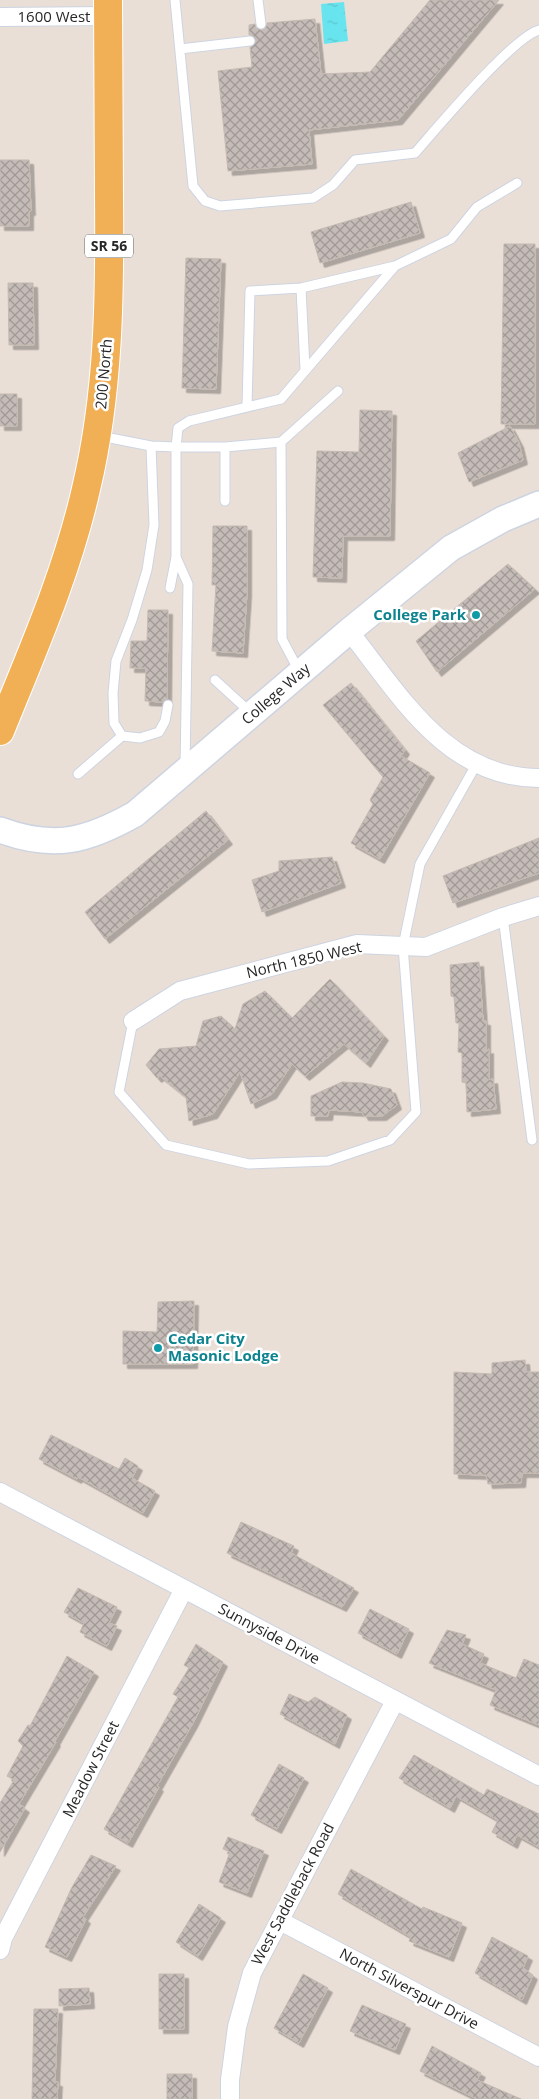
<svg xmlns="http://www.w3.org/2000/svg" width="539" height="2099" font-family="'Open Sans',sans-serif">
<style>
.water{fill:url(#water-ripples)}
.building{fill:url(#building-cross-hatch);stroke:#c5bab2;filter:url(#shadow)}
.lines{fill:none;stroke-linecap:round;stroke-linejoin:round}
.lane-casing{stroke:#cdd4e1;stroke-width:11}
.street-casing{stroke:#cdd4e1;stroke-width:20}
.secondary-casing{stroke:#cdd4e1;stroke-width:28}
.primary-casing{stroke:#fff;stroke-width:30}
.lane{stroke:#fff;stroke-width:9}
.street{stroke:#fff;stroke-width:18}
.secondary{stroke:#fff;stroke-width:25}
.primary{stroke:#f1b055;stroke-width:28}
.culture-dot{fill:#0f9aa8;stroke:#fff;stroke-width:2}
.labels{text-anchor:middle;stroke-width:5;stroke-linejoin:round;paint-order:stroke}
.shield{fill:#fff;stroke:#686868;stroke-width:1}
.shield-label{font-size:14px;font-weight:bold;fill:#272727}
.street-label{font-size:15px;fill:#272727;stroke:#fff}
.culture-label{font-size:15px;font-weight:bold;fill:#0d838f;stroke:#fff;text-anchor:end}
</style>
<defs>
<pattern id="water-ripples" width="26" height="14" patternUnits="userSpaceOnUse" patternTransform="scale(1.25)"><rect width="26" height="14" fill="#68e4ef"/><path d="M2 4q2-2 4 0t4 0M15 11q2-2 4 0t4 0" fill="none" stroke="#5ac4cd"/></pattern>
<pattern id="building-cross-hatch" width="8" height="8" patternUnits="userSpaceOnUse" patternTransform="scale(1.25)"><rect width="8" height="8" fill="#c5bcb8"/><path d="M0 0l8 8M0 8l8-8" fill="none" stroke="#a09996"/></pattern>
<filter id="shadow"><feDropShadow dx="4.5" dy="4.5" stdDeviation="0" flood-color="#0004"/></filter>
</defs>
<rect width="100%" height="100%" fill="#eadfd7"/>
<path class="water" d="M 344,2 L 348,41 L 324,44 L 321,4 Z"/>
<path class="building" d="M 430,0 L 499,0 L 398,120 L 309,130 L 312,164 L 228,171 L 218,71 L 252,67 L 250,47 L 256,41 L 255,37 L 249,35 L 249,25 L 255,24 L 256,28 L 261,30 L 265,29 L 267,23 L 315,19 L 321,74 L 370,72 Z
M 0,160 L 29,160 L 31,211 L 29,211 L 29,226 L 0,226 Z
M 411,202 L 420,233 L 320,263 L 311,232 Z
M 504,244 L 535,244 L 535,424 L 501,424 Z
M 186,258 L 221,259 L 216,389 L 182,388 Z
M 8,283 L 33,283 L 34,345 L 9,345 Z
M 0,394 L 17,394 L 17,426 L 0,426 Z
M 360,410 L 392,411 L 390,536 L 343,536 L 342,578 L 313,577 L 317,451 L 359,452 Z
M 510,426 L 519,443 L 523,460 L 469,482 L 458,453 Z
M 213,526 L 247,526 L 247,593 L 243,653 L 212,651 L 216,585 L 212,585 Z
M 508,564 L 535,589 L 437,672 L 416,641 Z
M 148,610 L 168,610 L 167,699 L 163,702 L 145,701 L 146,668 L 130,668 L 131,641 L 147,641 Z
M 351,683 L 405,750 L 401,756 L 430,773 L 380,859 L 351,843 L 373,804 L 370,800 L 383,777 L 323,705 Z
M 206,811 L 228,840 L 105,939 L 85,912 Z
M 539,838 L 539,873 L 453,903 L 443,876 Z
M 332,857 L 341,883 L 262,912 L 252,880 L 279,871 L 279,861 Z
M 479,962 L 483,1021 L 486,1021 L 486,1050 L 489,1049 L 489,1080 L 493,1079 L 496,1109 L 467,1112 L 466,1083 L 462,1082 L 462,1053 L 458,1052 L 459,1023 L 456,1023 L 454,997 L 451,996 L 450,965 Z
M 330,979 L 384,1036 L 366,1063 L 344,1044 L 305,1076 L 292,1064 L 272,1094 L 251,1104 L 240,1072 L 213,1114 L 189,1121 L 186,1097 L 160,1076 L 157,1078 L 146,1065 L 159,1049 L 196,1046 L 203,1021 L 221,1016 L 235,1029 L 243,1004 L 265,991 L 292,1018 Z
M 342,1082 L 363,1083 L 391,1089 L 397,1105 L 382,1116 L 364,1116 L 362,1112 L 329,1110 L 328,1116 L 311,1116 L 311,1096 Z
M 194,1301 L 193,1364 L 123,1364 L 123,1331 L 157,1332 L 158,1302 Z
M 525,1360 L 526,1372 L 539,1372 L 539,1473 L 522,1473 L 521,1483 L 488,1484 L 486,1475 L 454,1474 L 454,1372 L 492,1374 L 492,1363 Z
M 51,1435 L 119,1469 L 125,1458 L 138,1466 L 132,1478 L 155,1491 L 143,1513 L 78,1477 L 77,1479 L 39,1459 Z
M 241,1522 L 294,1546 L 291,1553 L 354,1588 L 342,1607 L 227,1553 Z
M 78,1588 L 117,1607 L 109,1623 L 117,1626 L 107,1646 L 80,1632 L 84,1623 L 64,1612 Z
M 370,1609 L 409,1629 L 397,1654 L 358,1633 Z
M 447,1630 L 466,1635 L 462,1644 L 484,1654 L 480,1663 L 516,1678 L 524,1659 L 539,1665 L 539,1725 L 490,1705 L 496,1690 L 429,1663 Z
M 196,1644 L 223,1662 L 193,1723 L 157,1786 L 159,1787 L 128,1843 L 104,1829 L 178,1697 L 173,1694 L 189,1668 L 184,1665 Z
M 67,1656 L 94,1672 L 55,1741 L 56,1742 L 19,1804 L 25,1808 L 0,1852 L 0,1803 L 14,1780 L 7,1776 L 23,1746 L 18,1741 L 28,1725 L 30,1726 Z
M 289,1694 L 308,1702 L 315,1697 L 347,1715 L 335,1744 L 280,1714 Z
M 414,1755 L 484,1795 L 487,1789 L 539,1814 L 539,1847 L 517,1835 L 513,1844 L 492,1832 L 498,1820 L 456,1796 L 450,1808 L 399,1778 Z
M 279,1764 L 304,1778 L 277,1829 L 251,1815 Z
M 228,1837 L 264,1851 L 247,1893 L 219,1882 L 230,1852 L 223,1849 Z
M 91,1855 L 116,1866 L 83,1917 L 86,1919 L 67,1957 L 45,1947 L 71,1889 Z
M 351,1869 L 422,1909 L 423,1907 L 462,1923 L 449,1957 L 409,1941 L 411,1937 L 338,1894 Z
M 199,1904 L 221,1918 L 198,1956 L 176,1942 Z
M 492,1937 L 528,1956 L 523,1968 L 533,1975 L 522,2000 L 475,1973 Z
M 159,1974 L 184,1974 L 184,2029 L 159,2029 Z
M 303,1974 L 328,1988 L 299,2043 L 274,2028 Z
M 89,1988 L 90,2004 L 59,2006 L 59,1989 Z
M 362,2005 L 406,2024 L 395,2050 L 350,2031 Z
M 34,2009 L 58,2009 L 55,2082 L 58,2082 L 57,2099 L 32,2099 Z
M 432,2046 L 481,2073 L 477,2080 L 521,2099 L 477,2099 L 420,2071 Z
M 167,2074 L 192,2074 L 192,2099 L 167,2099 Z"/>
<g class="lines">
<defs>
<path id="lane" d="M 175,0 L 193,186 L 205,201 L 220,206 L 313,198 L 333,185 L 355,160 L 415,153 C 437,128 513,37 539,30
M 258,0 L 261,24
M 180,49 L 250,41
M 301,288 L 305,369
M 247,406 L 250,291 L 301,288 L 395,266
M 100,436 L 151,446 L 176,447 L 178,428 L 189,421 L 281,399 L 395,266 L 451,239 L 477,207 L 517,183
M 281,442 L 338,391
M 225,501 L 225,447 L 281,442 L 282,639 L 299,671
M 176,557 L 188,584 L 185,767
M 170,588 L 176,557 L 176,447 L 225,447
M 215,680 L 251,713
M 122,736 L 114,723 L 113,693 L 116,661 L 132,620 L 147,570 L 154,525 L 151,446
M 78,774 L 122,736 L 140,738 L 159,732 L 165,721 L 168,705
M 503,917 L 532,1140
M 133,1021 L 119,1092 L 166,1145 L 249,1164 L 328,1161 L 390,1140 L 416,1112 L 403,946 L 420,864 L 476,765"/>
<path id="street" d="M 0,17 L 108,16
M 349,631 C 400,695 447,778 539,778
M 133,1021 L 180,991 L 357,944 L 426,947 L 503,917 L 539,906
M 0,1492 L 539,1776
M 280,1921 L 539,2057
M 0,1950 L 3,1938 L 184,1589
M 230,2099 L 230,2080 L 237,2027 L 252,1973 L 395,1701"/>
<path id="secondary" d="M 0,830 C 54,850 87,841 135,814 L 349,631 L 451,548 L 503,519 L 539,504"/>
<path id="primary" d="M 0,731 C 32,652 67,573 86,489 C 109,393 110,295 109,196 C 109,131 108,65 108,0"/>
</defs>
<use href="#lane" class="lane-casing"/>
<use href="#street" class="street-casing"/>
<use href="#secondary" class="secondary-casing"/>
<use href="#primary" class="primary-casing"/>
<use href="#lane" class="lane"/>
<use href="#street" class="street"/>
<use href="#secondary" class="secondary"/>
<use href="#primary" class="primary"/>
</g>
<g class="culture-dot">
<circle cx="476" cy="615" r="5"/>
<circle cx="158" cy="1348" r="5"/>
</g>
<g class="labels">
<rect class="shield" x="85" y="234.5" width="48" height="23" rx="4"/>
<g class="shield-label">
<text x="109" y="251">SR 56</text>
</g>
<g class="street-label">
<text x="54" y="22">1600 West</text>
<text transform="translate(104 374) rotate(-85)" y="5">200 North</text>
<text transform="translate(276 694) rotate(-41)" y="5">College Way</text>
<text transform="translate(304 960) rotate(-13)" y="5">North 1850 West</text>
<text transform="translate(269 1634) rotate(28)" y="5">Sunnyside Drive</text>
<text transform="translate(91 1769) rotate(-63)" y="5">Meadow Street</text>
<text transform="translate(293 1894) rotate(-62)" y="5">West Saddleback Road</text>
<text transform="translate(409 1989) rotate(28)" y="5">North Silverspur Drive</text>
</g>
<g class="culture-label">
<text x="466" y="620">College Park</text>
<text x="168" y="1344" text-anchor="start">Cedar City<tspan x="168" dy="17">Masonic Lodge</tspan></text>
</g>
</g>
</svg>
